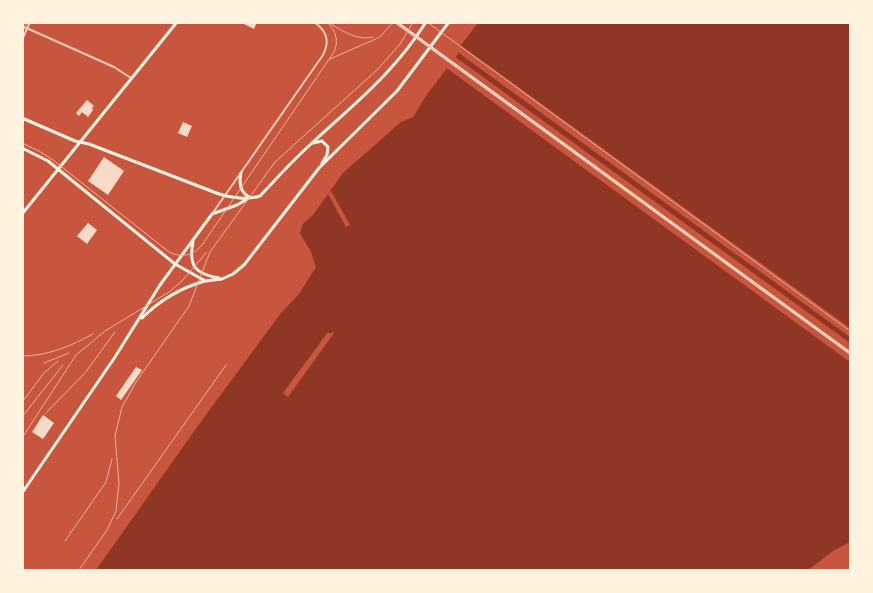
<svg xmlns="http://www.w3.org/2000/svg" width="873" height="593" font-family="Barlow,sans-serif">
<style>
.water{fill:#8f3625}
.pier{fill:#c8553d}
.building{fill:#f7dbc8}
.lines{fill:none;stroke-linecap:round;stroke-linejoin:round}
.minor{stroke:#f1ccb7;stroke-width:2}
.secondary{stroke:#fff3e0;stroke-width:3}
.primary{stroke:#fff3e0;stroke-width:3}
.tram{stroke:#e9b49f;stroke-width:1}
.rail{stroke:#e9b49f;stroke-width:1}
</style>
<rect width="100%" height="100%" fill="#c8553d"/>
<path class="water" d="M 478,23 L 850,23 L 850,542 L 833,551 L 808,570 L 96,570 L 200,423 L 281,313 L 299,294 L 316,267 L 311,252 L 300,233 L 303,224 L 313,215 L 343,173 L 401,122 L 413,117 L 428,93 L 458,54 L 461,45 Z"/>
<path class="pier" d="M 459,44 L 850,328 L 850,337 L 456,51 Z
M 454,56 L 850,343 L 850,362 L 445,67 Z
M 331,191 L 350,225 L 346,227 L 328,194 Z
M 328,332 L 331,334 L 332,332 L 334,333 L 288,397 L 283,393 Z"/>
<path class="building" d="M 245,22 L 257,22 L 254,29 L 244,24 Z
M 87,100 L 94,106 L 92,108 L 93,110 L 88,117 L 82,112 L 79,116 L 76,113 Z
M 183,122 L 192,126 L 187,137 L 178,133 Z
M 104,157 L 124,171 L 108,195 L 88,181 Z
M 88,223 L 97,230 L 87,244 L 77,236 Z
M 136,367 L 142,370 L 121,400 L 116,396 Z
M 43,415 L 54,423 L 43,439 L 32,432 Z"/>
<g class="lines">
<path class="minor" d="M 22,26 L 114,67 L 131,78
M 22,40 L 30,22
M 212,214 L 323,55 C 330,41 327,31 314,22"/>
<path class="secondary" d="M 396,22 L 850,353
M 22,214 L 177,22"/>
<path class="primary" d="M 22,118 L 75,141 L 89,144 L 219,194 C 231,198 248,200 260,196 C 277,178 293,160 311,144 C 354,104 394,73 426,22
M 313,143 L 322,141 L 328,147 L 327,155 L 322,163
M 22,148 L 48,161 L 175,264 L 200,278 L 206,281 L 222,279 L 233,274 L 244,265 L 319,168 L 397,91 L 449,22
M 241,173 C 239,182 240,192 249,197
M 193,242 C 188,267 196,274 219,278
M 142,318 C 160,300 180,288 205,281
M 22,493 L 115,357 L 160,285 L 212,214 L 237,205 L 249,198"/>
<path class="tram" d="M 394,22 L 850,354
M 329,23 C 343,31 357,41 373,37
M 22,34 L 27,22
M 330,59 L 380,37 L 393,22
M 22,143 L 39,151 L 53,160 L 169,252 C 181,258 193,256 202,245 L 334,52 C 339,41 336,31 327,22"/>
<path class="rail" d="M 396,22 L 850,352
M 427,22 L 850,331
M 22,356 C 48,356 71,346 93,334
M 44,363 L 69,353
M 22,402 L 44,373 L 58,361
M 45,414 L 85,373 L 115,332
M 22,417 L 63,365
M 22,438 L 76,355 L 105,331 L 169,292 L 182,281 L 206,253
M 117,519 L 226,365
M 65,541 L 106,482 L 112,459
M 79,570 L 107,530 L 116,511 L 119,483 L 115,436 L 122,407 L 136,382 L 189,306 L 210,252 L 275,162 L 377,70 L 400,44 L 413,22"/>
</g>
<rect width="873" height="593" fill="none" stroke="#fff3e0" stroke-width="48"/>
</svg>
